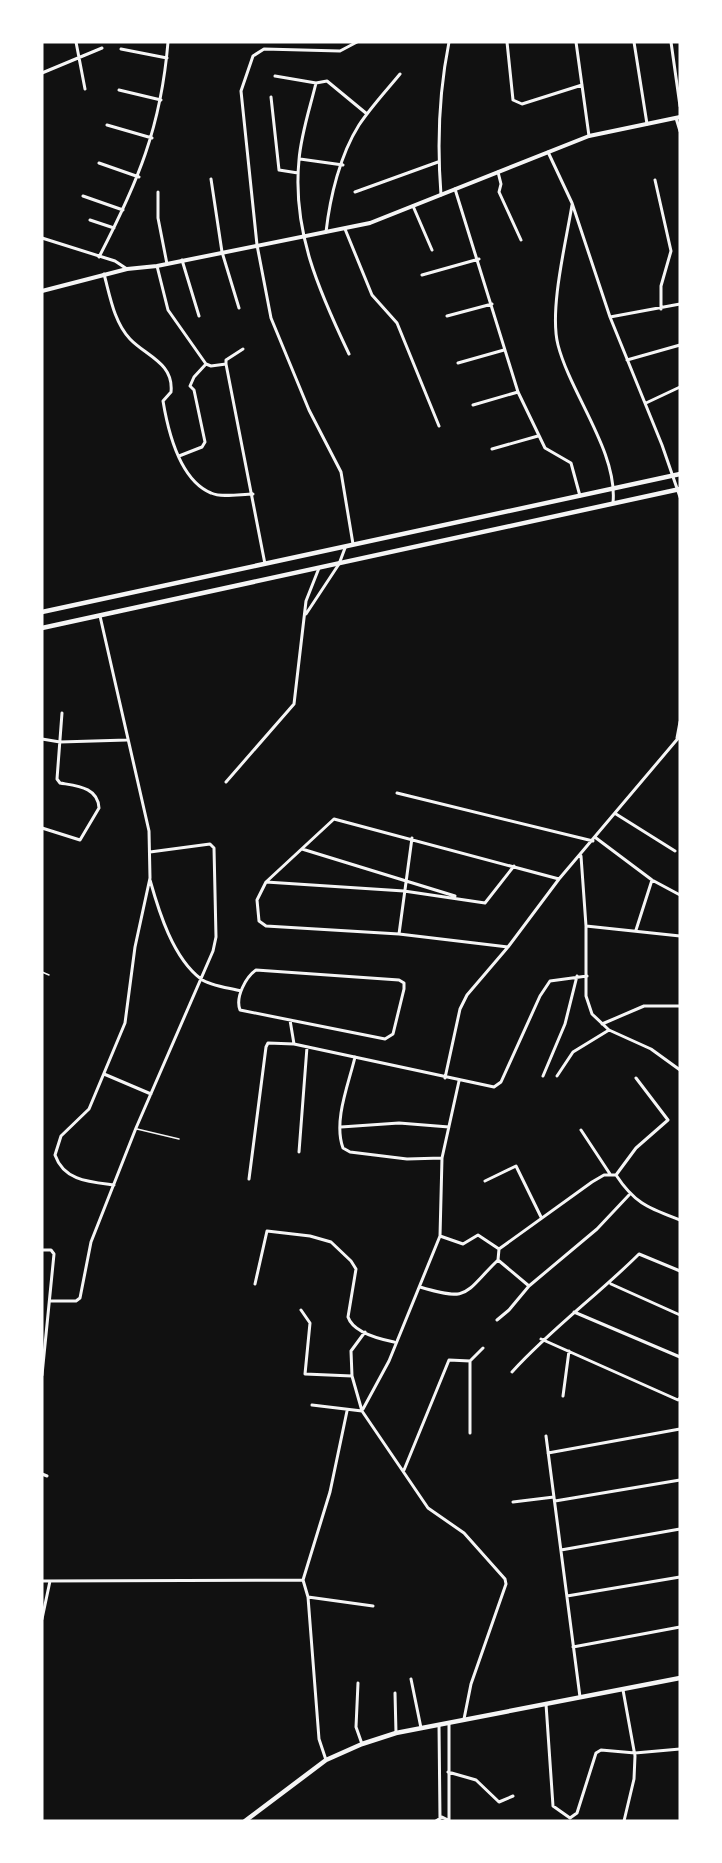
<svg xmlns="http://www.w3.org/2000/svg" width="722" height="1863" font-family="'Noto Sans',sans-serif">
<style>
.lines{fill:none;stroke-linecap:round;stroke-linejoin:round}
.service{stroke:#f5f5f5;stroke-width:1.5}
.minor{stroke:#f5f5f5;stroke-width:3}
.tertiary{stroke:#f5f5f5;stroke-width:4}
.secondary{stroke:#f5f5f5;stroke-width:4.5}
.primary{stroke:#f5f5f5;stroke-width:4.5}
</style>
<rect width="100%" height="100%" fill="#111"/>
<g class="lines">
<path class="service" d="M 42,972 L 49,975
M 137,1129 L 179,1139"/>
<path class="minor" d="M 76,42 L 85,89
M 507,42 L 513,100 L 522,104 L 582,85
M 576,42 L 589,136
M 634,42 L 647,124
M 671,42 L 680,106
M 121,49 L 167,58
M 42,73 L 102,48
M 275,76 L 316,83 L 327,81 L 367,114
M 316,83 C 310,108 301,134 299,160 C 292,231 319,291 349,354
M 119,90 L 161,100
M 271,97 L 279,170 L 298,173
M 676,118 L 680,131
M 107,125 L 152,138
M 548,152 L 572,203 L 610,317 L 662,445 L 680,497
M 300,159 L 343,165
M 99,163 L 139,177
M 498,172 L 501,184 L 499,192 L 521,240
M 211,179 L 222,252 L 239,308
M 655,180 L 671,251 L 661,286 L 661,309
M 455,189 L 518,392 L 545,448 L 571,463 L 580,496
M 158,192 L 158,218 L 167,264
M 355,192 L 438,162
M 441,195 C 437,144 439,92 449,42
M 83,196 L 123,210
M 572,205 C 566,242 549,310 558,345 C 571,395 618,452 613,503
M 413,206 L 432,250
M 90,220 L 114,228
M 345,229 L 372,295 L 397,323 L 439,426
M 326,232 C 330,197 340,155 359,125 C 371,107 386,91 400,74
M 42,238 L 115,261 L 127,269
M 99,257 C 138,182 161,127 168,42
M 182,260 L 199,316
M 157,266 L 168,310 L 206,364 L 211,366 L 226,364 L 265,564
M 104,274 C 110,296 114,322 130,339 C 146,356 174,363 171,392 L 163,401 C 168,431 180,480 211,493 C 222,498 241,494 253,494
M 422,275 L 479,259
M 447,316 L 492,304
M 610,317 L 680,304
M 627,360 L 680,345
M 458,363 L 504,350
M 226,364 L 226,360 L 243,349
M 646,403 L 680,387
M 473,405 L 518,392
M 492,449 L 538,436
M 179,456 L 202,447 L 205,442 L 194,390 L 190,386 L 194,377 L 206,364
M 353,544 L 341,472 L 309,410 L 271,318 L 257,245 L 241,91 L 253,56 L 264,49 L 340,51 L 357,42
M 306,614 L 339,564 L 345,548
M 100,616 L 149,831 L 150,878 L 135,947 L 125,1023 L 89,1109 L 61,1136 L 55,1155 C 64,1181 90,1182 114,1185
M 677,738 L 680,722
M 42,739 L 60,742 L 127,740
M 226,782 L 294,704 L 306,601 L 319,568
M 397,793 L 593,841
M 616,814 L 675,851
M 42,828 L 80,840 L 99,808 C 98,787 77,786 60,783 L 57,779 L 62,713
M 596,838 L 652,880 L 680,895
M 302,849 L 455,896
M 581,856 L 586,926 L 586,996 L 592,1014 L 609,1030 L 651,1049 L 680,1070
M 150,880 C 159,912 173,958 201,979 C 210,986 230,988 241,991
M 266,882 L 334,819 L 559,879
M 586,926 L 680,936
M 636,930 L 652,880
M 399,934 L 412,838
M 508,947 L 399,934 L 266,926 L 259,921 L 257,900 L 266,882 L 404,891 L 485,903 L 514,866
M 256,970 L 399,980 L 404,983 L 404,989 L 393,1034 L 385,1039 L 240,1010 C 235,997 246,977 256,970 Z
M 290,1020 L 294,1044
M 602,1024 L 644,1006 L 680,1006
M 355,1057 C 349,1083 333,1121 343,1148 L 350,1152 L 407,1159 L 442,1158
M 104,1074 L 151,1094
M 543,1076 L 565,1024 L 577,976
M 557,1076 L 573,1052 L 609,1030
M 445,1078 L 460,1009 L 467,995 L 508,947 L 559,879 L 680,736
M 341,1127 L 399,1123 L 449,1127
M 581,1130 L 610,1174
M 299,1152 L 307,1047
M 616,1175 C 635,1204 649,1208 680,1220
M 249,1179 L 266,1047 L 268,1043 L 294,1044 L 494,1087 L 501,1082 L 540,996 L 550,981 L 587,976
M 485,1181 L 516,1166 L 541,1217
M 440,1236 L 463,1244 L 478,1235 L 499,1249
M 42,1250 L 51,1250 L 54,1254 L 42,1375
M 498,1260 L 529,1286
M 255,1284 L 267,1231 L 310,1236 L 331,1242 L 351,1261 L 356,1269 L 348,1317 C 353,1332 379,1339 394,1342
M 611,1284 L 680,1315
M 420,1287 C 470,1302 463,1294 498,1260 L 499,1249 L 592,1182 L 604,1175 L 616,1175 L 636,1148 L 668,1120 L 636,1078
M 50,1301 L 76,1301 L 80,1298 L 91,1242 L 136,1128 L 213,951 L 216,937 L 214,848 L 210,844 L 150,852
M 301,1310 L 310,1323 L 305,1374 L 352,1376
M 574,1312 L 680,1357
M 497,1320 L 509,1310 L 529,1286 L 597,1229 L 629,1195
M 365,1332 L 351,1351 L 352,1376 L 362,1411 L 428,1508 L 464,1533 L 505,1579 L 506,1584 L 471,1684 L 464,1719
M 541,1339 L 678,1400 L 680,1398
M 470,1361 L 483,1348
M 512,1372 C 552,1328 598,1295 639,1254 L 680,1271
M 563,1396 L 569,1351
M 312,1405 L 362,1411
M 363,1409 L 389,1361 L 440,1236 L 442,1158 L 459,1081
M 546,1436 L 580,1697
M 548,1453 L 680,1429
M 404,1470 L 449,1360 L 470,1361 L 470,1433
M 42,1474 L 47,1476
M 555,1501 L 680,1480
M 513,1502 L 554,1497
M 561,1550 L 680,1529
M 42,1581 L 303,1580
M 567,1596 L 680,1577
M 308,1597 L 373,1606
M 42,1619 L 50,1581
M 573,1647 L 680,1627
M 411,1679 L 421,1728
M 358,1683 L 356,1727 L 362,1744
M 623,1690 L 635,1756 L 634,1779 L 624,1821
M 395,1693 L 396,1733
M 546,1704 L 553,1806 L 570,1818 L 577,1813 L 596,1753 L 601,1750 L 635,1753 L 680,1749
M 449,1723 L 449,1819
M 439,1725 L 440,1818
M 326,1760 L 319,1739 L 308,1597 L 303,1580 L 330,1492 L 347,1411
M 448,1772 L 476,1780 L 499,1802 L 513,1796
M 436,1821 L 442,1817 L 450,1821"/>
<path class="tertiary" d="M 42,291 L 127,269 L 157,266 L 370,223 L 589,136 L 680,117"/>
<path class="secondary" d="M 245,1821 L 326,1760 L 362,1744 L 396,1733 L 680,1678"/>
<path class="primary" d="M 42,612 L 680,474
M 42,628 L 680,489"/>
</g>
<rect width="722" height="1863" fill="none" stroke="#ffffff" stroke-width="87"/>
</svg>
